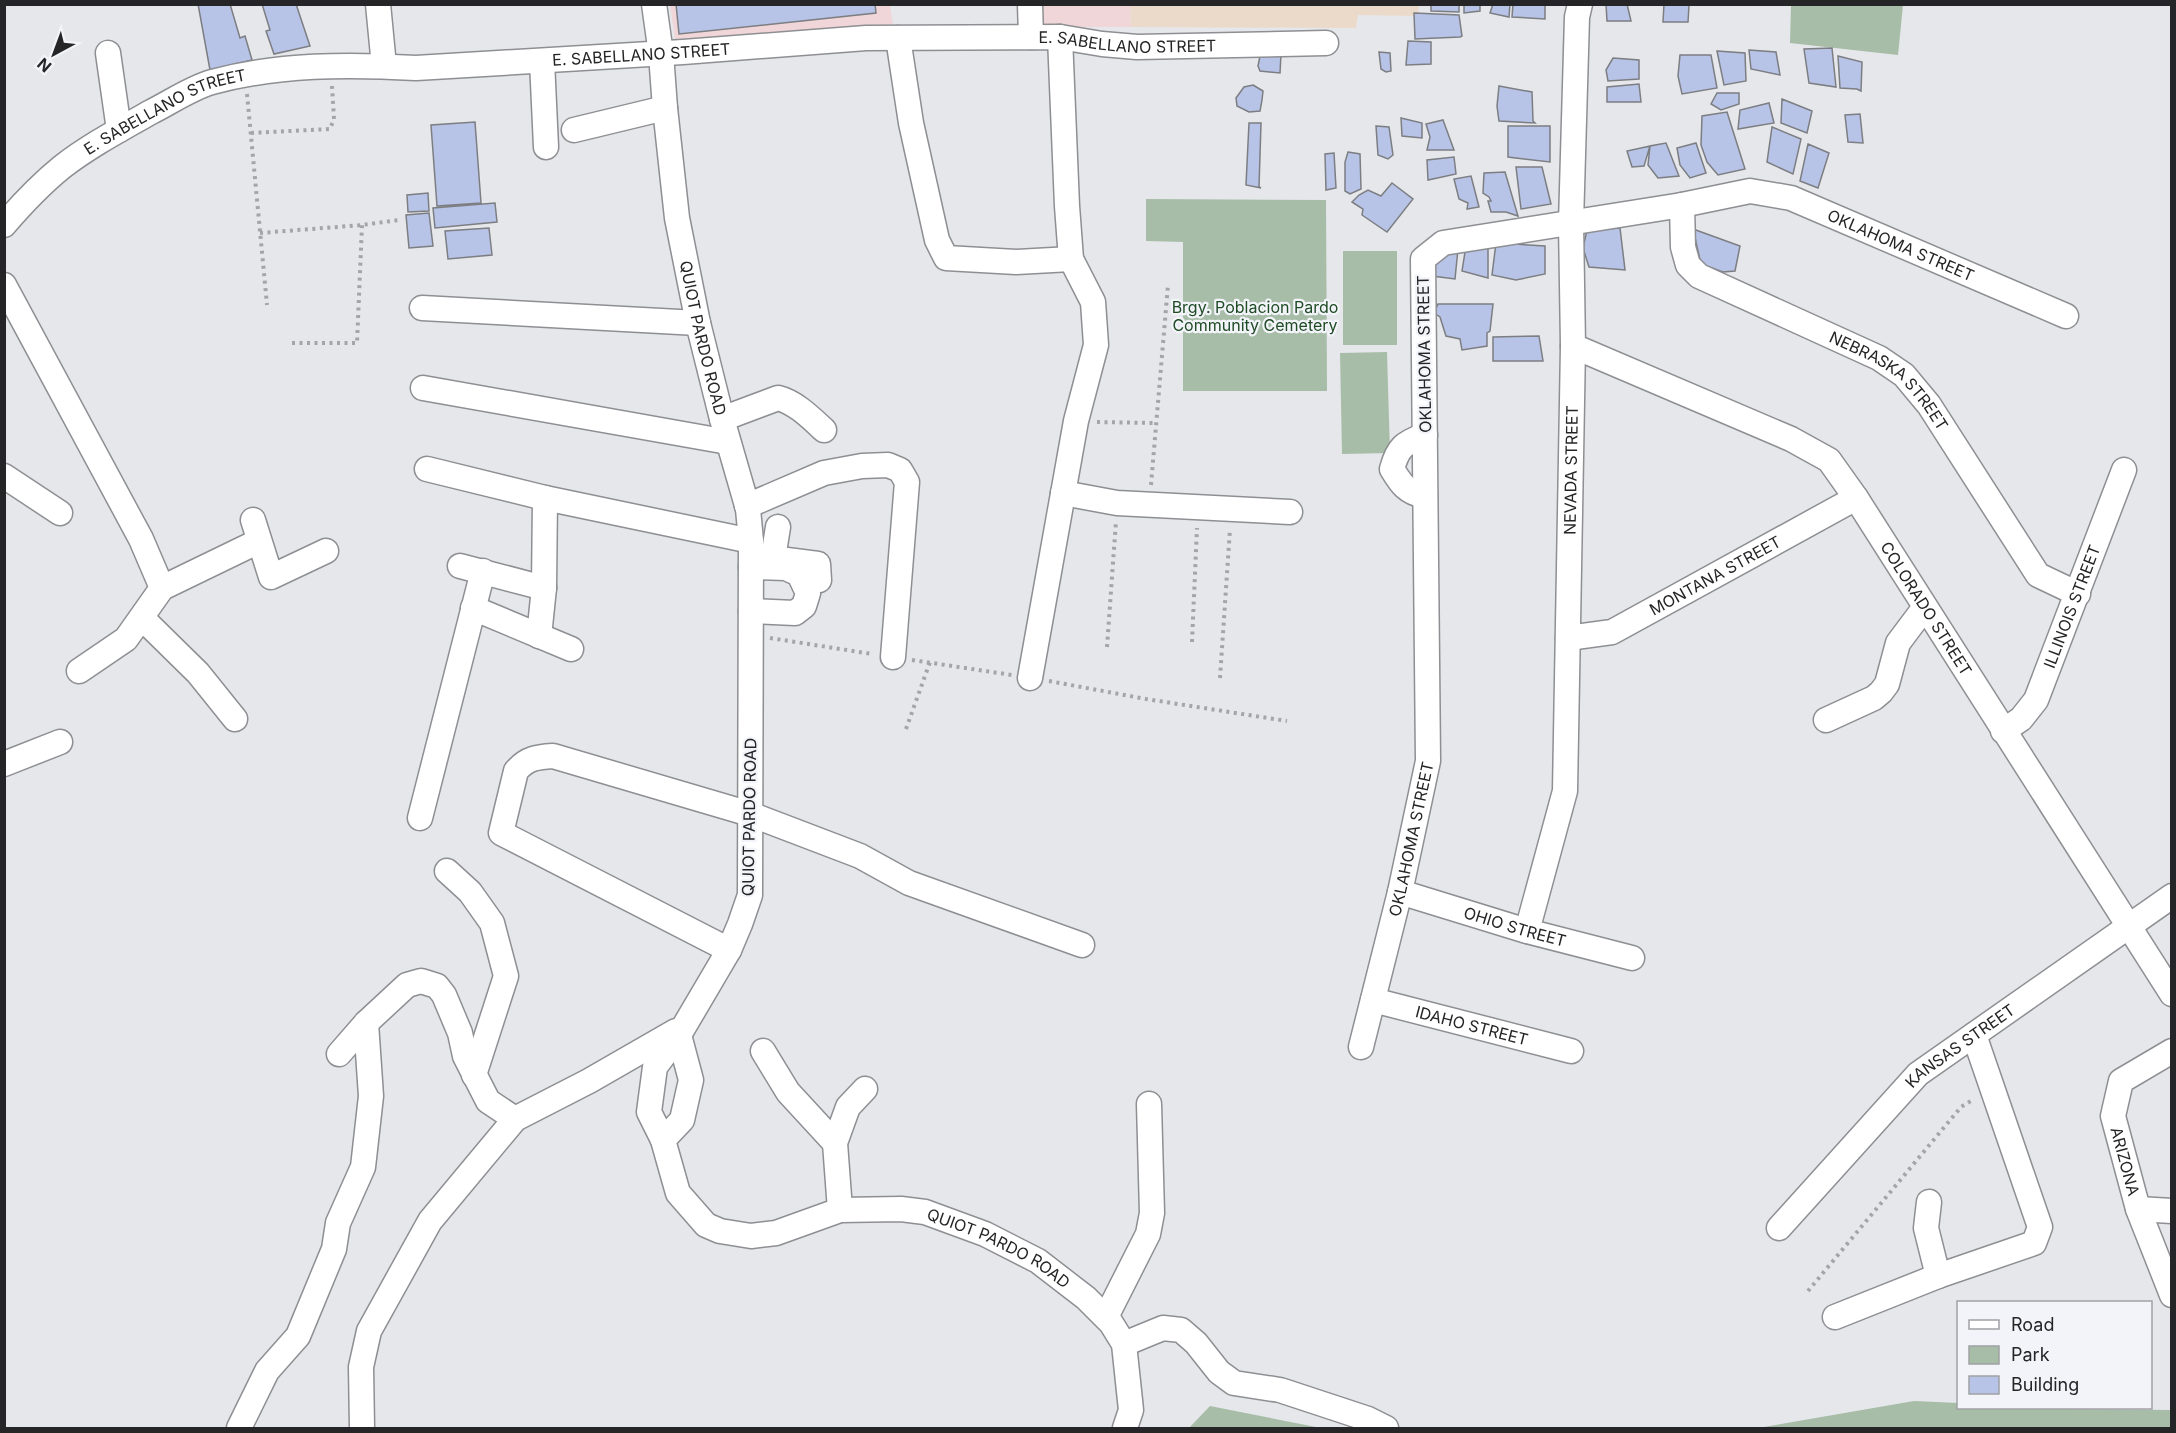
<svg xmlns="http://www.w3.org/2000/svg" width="2176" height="1433" font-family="Inter,sans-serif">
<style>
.industrial{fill:#ebdac9}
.education{fill:#f0d6d8}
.green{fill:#a7bda8}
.building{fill:#b8c4e7;stroke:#7c7e82;stroke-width:1.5}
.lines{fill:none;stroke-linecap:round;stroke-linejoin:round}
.minor-casing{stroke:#8e8f93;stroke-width:27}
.path{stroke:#a4a5a9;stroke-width:4;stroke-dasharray:3 4.5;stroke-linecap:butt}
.minor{stroke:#fff;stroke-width:24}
.labels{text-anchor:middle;stroke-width:4.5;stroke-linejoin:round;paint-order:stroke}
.street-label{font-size:16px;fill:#252527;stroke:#f2f4f9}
.park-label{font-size:16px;fill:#1f4b24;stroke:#f2f4f9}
</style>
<rect width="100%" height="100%" fill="#e5e7eb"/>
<path class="industrial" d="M 1130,5 L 1419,5 L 1418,16 L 1358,15 L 1356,28 L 1131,27 Z"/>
<path class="education" d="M 670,5 L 890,5 L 893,25 L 675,39 Z
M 1040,5 L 1130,5 L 1131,27 L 1041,27 Z"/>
<path class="green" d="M 1791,5 L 1903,5 L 1898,55 L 1790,43 Z
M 1146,199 L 1326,200 L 1327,391 L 1183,391 L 1183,242 L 1146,241 Z
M 1343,251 L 1397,251 L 1397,345 L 1343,345 Z
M 1387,352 L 1390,453 L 1342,454 L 1340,353 Z
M 1914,1401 L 1958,1403 L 1958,1408 L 2171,1410 L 2171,1428 L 1758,1428 Z
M 1210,1406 L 1321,1428 L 1189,1428 Z"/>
<path class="building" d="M 198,4 L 230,4 L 240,38 L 245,36 L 252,60 L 210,70 Z
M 262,4 L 296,4 L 310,46 L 274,54 L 266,31 L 270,30 Z
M 676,4 L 875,4 L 876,13 L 679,34 Z
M 1431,4 L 1459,4 L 1459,12 L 1431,11 Z
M 1464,4 L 1480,4 L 1480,11 L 1464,13 Z
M 1493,4 L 1510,4 L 1509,17 L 1490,13 Z
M 1513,4 L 1545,4 L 1545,19 L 1512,17 Z
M 1606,4 L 1627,4 L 1631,21 L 1607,21 Z
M 1664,4 L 1689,5 L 1688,22 L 1663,22 Z
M 1414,13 L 1459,15 L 1462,36 L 1460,37 L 1415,39 Z
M 1408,41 L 1431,42 L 1431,64 L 1406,65 Z
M 1832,48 L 1836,87 L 1809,83 L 1804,49 Z
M 1749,50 L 1776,52 L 1780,75 L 1751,69 Z
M 1717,51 L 1745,53 L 1746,81 L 1724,85 Z
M 1379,52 L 1390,53 L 1391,71 L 1386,72 L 1381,69 Z
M 1281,54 L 1280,73 L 1260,71 L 1258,66 L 1260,56 Z
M 1680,55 L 1711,55 L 1717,88 L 1682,94 L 1678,76 Z
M 1838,56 L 1862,62 L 1861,91 L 1857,89 L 1840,88 Z
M 1613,58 L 1639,60 L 1639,79 L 1608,81 L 1606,70 Z
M 1639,84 L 1641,102 L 1607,102 L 1607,87 Z
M 1253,85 L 1263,91 L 1262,100 L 1260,111 L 1249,112 L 1237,106 L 1236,98 L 1244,87 Z
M 1499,86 L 1532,92 L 1533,121 L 1535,123 L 1499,121 L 1497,106 Z
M 1717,93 L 1739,93 L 1739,104 L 1721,110 L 1711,104 Z
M 1782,99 L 1812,111 L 1807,133 L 1781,123 Z
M 1769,103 L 1774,123 L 1738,129 L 1740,110 Z
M 1727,112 L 1745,169 L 1718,175 L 1707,162 L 1701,145 L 1702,116 Z
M 1860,114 L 1863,143 L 1848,142 L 1845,115 Z
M 1401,118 L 1422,123 L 1422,138 L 1402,136 Z
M 1443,120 L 1454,150 L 1427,150 L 1430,137 L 1426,124 Z
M 475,122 L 481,203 L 437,206 L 431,125 Z
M 1249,123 L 1261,123 L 1259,187 L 1261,188 L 1246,185 Z
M 1376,126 L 1389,127 L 1393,155 L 1388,159 L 1378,155 Z
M 1508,126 L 1550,126 L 1550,162 L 1508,157 Z
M 1772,127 L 1801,139 L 1793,174 L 1767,162 Z
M 1666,143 L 1679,176 L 1658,178 L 1648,165 L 1650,146 Z
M 1696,143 L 1706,173 L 1690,178 L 1680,165 L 1677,148 Z
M 1808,144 L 1829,153 L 1818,188 L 1800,181 Z
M 1650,146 L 1644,166 L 1632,167 L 1627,151 Z
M 1348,152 L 1360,154 L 1361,189 L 1350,194 L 1345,191 L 1345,162 Z
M 1334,153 L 1336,188 L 1326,190 L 1325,154 Z
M 1454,157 L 1456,174 L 1428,180 L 1427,160 Z
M 1516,167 L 1542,167 L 1551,204 L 1521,209 Z
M 1505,172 L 1518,216 L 1506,212 L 1491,212 L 1488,201 L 1491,201 L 1489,197 L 1483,193 L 1484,173 Z
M 1471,176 L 1479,207 L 1467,209 L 1468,203 L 1459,199 L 1454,179 Z
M 1392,183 L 1413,199 L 1387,232 L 1362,215 L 1363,209 L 1352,202 L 1359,195 L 1368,190 L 1381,196 Z
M 428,193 L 429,211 L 408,212 L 407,195 Z
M 495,203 L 497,222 L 435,228 L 433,208 Z
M 429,213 L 433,246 L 409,248 L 406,215 Z
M 489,228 L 492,255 L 448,259 L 445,231 Z
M 1620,228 L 1625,270 L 1589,267 L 1583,248 L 1587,230 Z
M 1693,229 L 1740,246 L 1735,271 L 1723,272 L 1701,264 Z
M 1496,243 L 1545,246 L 1545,274 L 1516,280 L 1492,275 Z
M 1488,244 L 1488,278 L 1462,271 L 1466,246 Z
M 1458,249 L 1455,279 L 1432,276 L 1432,261 Z
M 1438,304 L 1493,304 L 1490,331 L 1487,333 L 1487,346 L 1462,350 L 1460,339 L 1446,336 L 1440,317 L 1434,313 Z
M 1539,336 L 1543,361 L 1493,361 L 1493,337 Z"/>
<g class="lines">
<defs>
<g id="minor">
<path d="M 378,4 L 384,66"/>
<path id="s1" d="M 654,4 L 661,54 L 665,108 L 677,218 L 698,323 L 722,419 L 748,509 L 751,541 L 750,895 L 740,924 L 729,950 L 679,1035 L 655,1067 L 649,1112 L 663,1140"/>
<path d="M 1030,4 L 1031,37"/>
<path d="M 898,38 L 911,123 L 937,240 L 946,258 L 1016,262 L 1071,259"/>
<path d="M 108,53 L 119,130"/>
<path d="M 542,61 L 546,147"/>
<path d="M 574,130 L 665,108"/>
<path id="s2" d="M 1682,205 L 1683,247 L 1688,265 L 1699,276 L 1879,358 L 1904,375 L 1929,405 L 2038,575 L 2078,594"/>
<path id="s3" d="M 4,225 C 22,204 41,184 62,167 C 89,146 121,129 151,112 C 171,102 191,88 212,82 C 279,64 348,64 416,68 L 683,52 L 866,38 L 1060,37 L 1102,44 L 1137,47 L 1326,43"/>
<path d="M 4,285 L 141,539 L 162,588"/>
<path d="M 422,308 L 698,323"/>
<path id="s4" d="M 1573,346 L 1791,439 L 1829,460 L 1856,498 L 2172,994"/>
<path d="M 423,388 L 728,442"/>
<path d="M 722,419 L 778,398 C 795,402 811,418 824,430"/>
<path d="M 1425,435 C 1404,443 1398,447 1392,469 C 1401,484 1407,493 1425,496"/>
<path d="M 427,469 L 545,498 L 751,541"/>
<path d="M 4,476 L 60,513"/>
<path d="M 1063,493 L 1117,503 L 1290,512"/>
<path d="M 747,506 L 824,473 L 862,466 L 888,465 L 900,470 L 907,482 L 893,657"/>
<path d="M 253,520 L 271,577 L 326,551"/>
<path d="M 773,558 L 778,527"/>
<path d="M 779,559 L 818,564 L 819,580"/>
<path d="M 460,566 L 544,588"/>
<path d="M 473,608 L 571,649"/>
<path d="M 751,611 L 795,613 L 804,606 L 808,593 L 799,574 L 786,568 L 751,567"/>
<path d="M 142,618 L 198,673 L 235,719"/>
<path d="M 539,636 L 544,588 L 545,498"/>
<path id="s5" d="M 1568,638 L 1612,632 L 1856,498"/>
<path d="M 79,671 L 126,639 L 162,588 L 259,541"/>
<path d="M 1030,678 L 1076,421 L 1096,345 L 1093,302 L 1071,259 L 1067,206 L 1060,37"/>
<path d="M 1826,720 L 1874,698 L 1881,692 L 1887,684 L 1898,643 L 1925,607"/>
<path id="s6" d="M 2003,731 L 2021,719 L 2036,700 L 2124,470"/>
<path d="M 4,764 L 60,742"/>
<path d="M 420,818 L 483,571"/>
<path d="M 447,871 L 470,892 L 492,923 L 506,976 L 474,1075"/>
<path id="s7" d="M 1400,892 L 1527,931 L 1632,958"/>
<path id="s8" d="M 1527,931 L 1565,791 L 1573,346 L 1571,223 L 1577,17 L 1580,4"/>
<path d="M 729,950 L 501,833 L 516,771 C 527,758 537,757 553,756 L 750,814 L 860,856 L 909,883 L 1082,945"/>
<path id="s9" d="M 1373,1000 L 1571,1051"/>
<path id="s10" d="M 679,1035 L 691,1080 L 682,1120 L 663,1140 L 678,1193 L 706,1225 L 720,1231 L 751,1236 L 776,1233 L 840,1210 L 901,1209 L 925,1212 L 985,1234 L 1038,1261 L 1086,1298 L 1111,1323 L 1124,1344 L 1131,1410 L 1125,1428"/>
<path id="s11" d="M 1361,1047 L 1400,892 L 1428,761 L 1423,259 L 1443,243 L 1682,205 L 1750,191 L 1791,198 L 2066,316"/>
<path d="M 763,1051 L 788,1092 L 835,1143"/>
<path id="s12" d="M 2172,1051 L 2121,1081 L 2113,1116 L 2138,1209 L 2172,1295"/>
<path d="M 339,1054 L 366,1023 L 407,985 L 421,981 L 437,986 L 444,995 L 460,1033 L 465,1056 L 488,1101 L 515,1119"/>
<path d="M 1929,1202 L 1926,1228 L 1938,1276"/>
<path d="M 2138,1209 L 2172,1211"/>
<path d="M 840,1210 L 835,1143 L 848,1107 L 865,1089"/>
<path id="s13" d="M 1779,1228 L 1918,1074 L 2172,896"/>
<path d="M 1106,1317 L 1148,1234 L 1152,1213 L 1149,1104"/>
<path d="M 1835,1317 L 1938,1276 L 2034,1243 L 2040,1227 L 1974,1035"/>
<path d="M 1124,1344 L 1163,1328 L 1181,1330 L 1196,1343 L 1219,1372 L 1234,1383 L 1280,1390 L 1368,1419 L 1386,1428"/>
<path d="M 239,1428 L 267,1371 L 298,1336 L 334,1249 L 338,1223 L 363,1167 L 371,1096 L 366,1023"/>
<path d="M 362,1428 L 361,1367 L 369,1331 L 430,1221 L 515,1119 L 589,1081 L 676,1031"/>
</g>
</defs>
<use href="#minor" class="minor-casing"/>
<path class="path" d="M 247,94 L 267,305
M 251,133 L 330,129 L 334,119 L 332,86
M 260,233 L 362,225 L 399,220
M 292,343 L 357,343 L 362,225
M 1097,422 L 1156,423
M 1151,485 L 1168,285
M 770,638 L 872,654
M 1192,642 L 1197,528
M 1107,647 L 1116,521
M 912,660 L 1012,675
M 1220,678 L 1230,529
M 1049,681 L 1146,699 L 1287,721
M 906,729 L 930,662
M 1808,1291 L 1961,1107 L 1974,1099"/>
<use href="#minor" class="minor"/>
</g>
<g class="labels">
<g class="street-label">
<text dy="6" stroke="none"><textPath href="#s3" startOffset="1173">E. SABELLANO STREET</textPath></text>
<text dy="6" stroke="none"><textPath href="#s3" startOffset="686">E. SABELLANO STREET</textPath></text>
<text dy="6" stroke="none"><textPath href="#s3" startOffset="200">E. SABELLANO STREET</textPath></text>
<text dy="6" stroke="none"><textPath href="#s11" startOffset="1294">OKLAHOMA STREET</textPath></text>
<text dy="6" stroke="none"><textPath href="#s1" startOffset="338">QUIOT PARDO ROAD</textPath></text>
<text transform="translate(1424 354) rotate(-91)" y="6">OKLAHOMA STREET</text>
<text dy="6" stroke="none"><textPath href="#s2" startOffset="296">NEBRASKA STREET</textPath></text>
<text dy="6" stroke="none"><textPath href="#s8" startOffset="466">NEVADA STREET</textPath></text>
<text dy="6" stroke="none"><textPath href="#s5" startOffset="162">MONTANA STREET</textPath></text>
<text dy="6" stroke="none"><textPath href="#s6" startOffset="146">ILLINOIS STREET</textPath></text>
<text dy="6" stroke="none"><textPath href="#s4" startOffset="458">COLORADO STREET</textPath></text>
<text transform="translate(749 817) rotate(-89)" y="6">QUIOT PARDO ROAD</text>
<text dy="6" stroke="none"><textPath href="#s11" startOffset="214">OKLAHOMA STREET</textPath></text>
<text dy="6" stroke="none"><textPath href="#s7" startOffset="120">OHIO STREET</textPath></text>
<text dy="6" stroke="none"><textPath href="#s9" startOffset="102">IDAHO STREET</textPath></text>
<text dy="6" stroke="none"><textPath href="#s13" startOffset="258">KANSAS STREET</textPath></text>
<text dy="6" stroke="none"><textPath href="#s12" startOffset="142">ARIZONA</textPath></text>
<text dy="6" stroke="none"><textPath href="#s10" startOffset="520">QUIOT PARDO ROAD</textPath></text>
</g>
<g class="park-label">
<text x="1255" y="313">Brgy. Poblacion Pardo<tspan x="1255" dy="18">Community Cemetery</tspan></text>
</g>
</g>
<rect width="2176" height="1433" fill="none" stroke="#252527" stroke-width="12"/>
<rect x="1957" y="1301" width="195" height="108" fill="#f2f4f9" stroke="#a0a1a5" stroke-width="1.5"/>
<rect x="1969" y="1320" width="30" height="9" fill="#ffffff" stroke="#a0a1a5" stroke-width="1.5"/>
<text x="2011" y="1331" font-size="18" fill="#252527">Road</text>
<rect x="1969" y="1346" width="30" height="18" fill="#a7bda8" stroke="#a0a1a5" stroke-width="1.5"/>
<text x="2011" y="1361" font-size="18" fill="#252527">Park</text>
<rect x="1969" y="1376" width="30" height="18" fill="#b8c4e7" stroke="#a0a1a5" stroke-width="1.5"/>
<text x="2011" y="1391" font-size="18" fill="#252527">Building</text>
<g transform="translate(54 54) rotate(221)" stroke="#f2f4f9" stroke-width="4.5" paint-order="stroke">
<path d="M0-4.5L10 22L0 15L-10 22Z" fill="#252527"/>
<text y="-9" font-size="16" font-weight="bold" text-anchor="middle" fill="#252527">N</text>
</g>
</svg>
